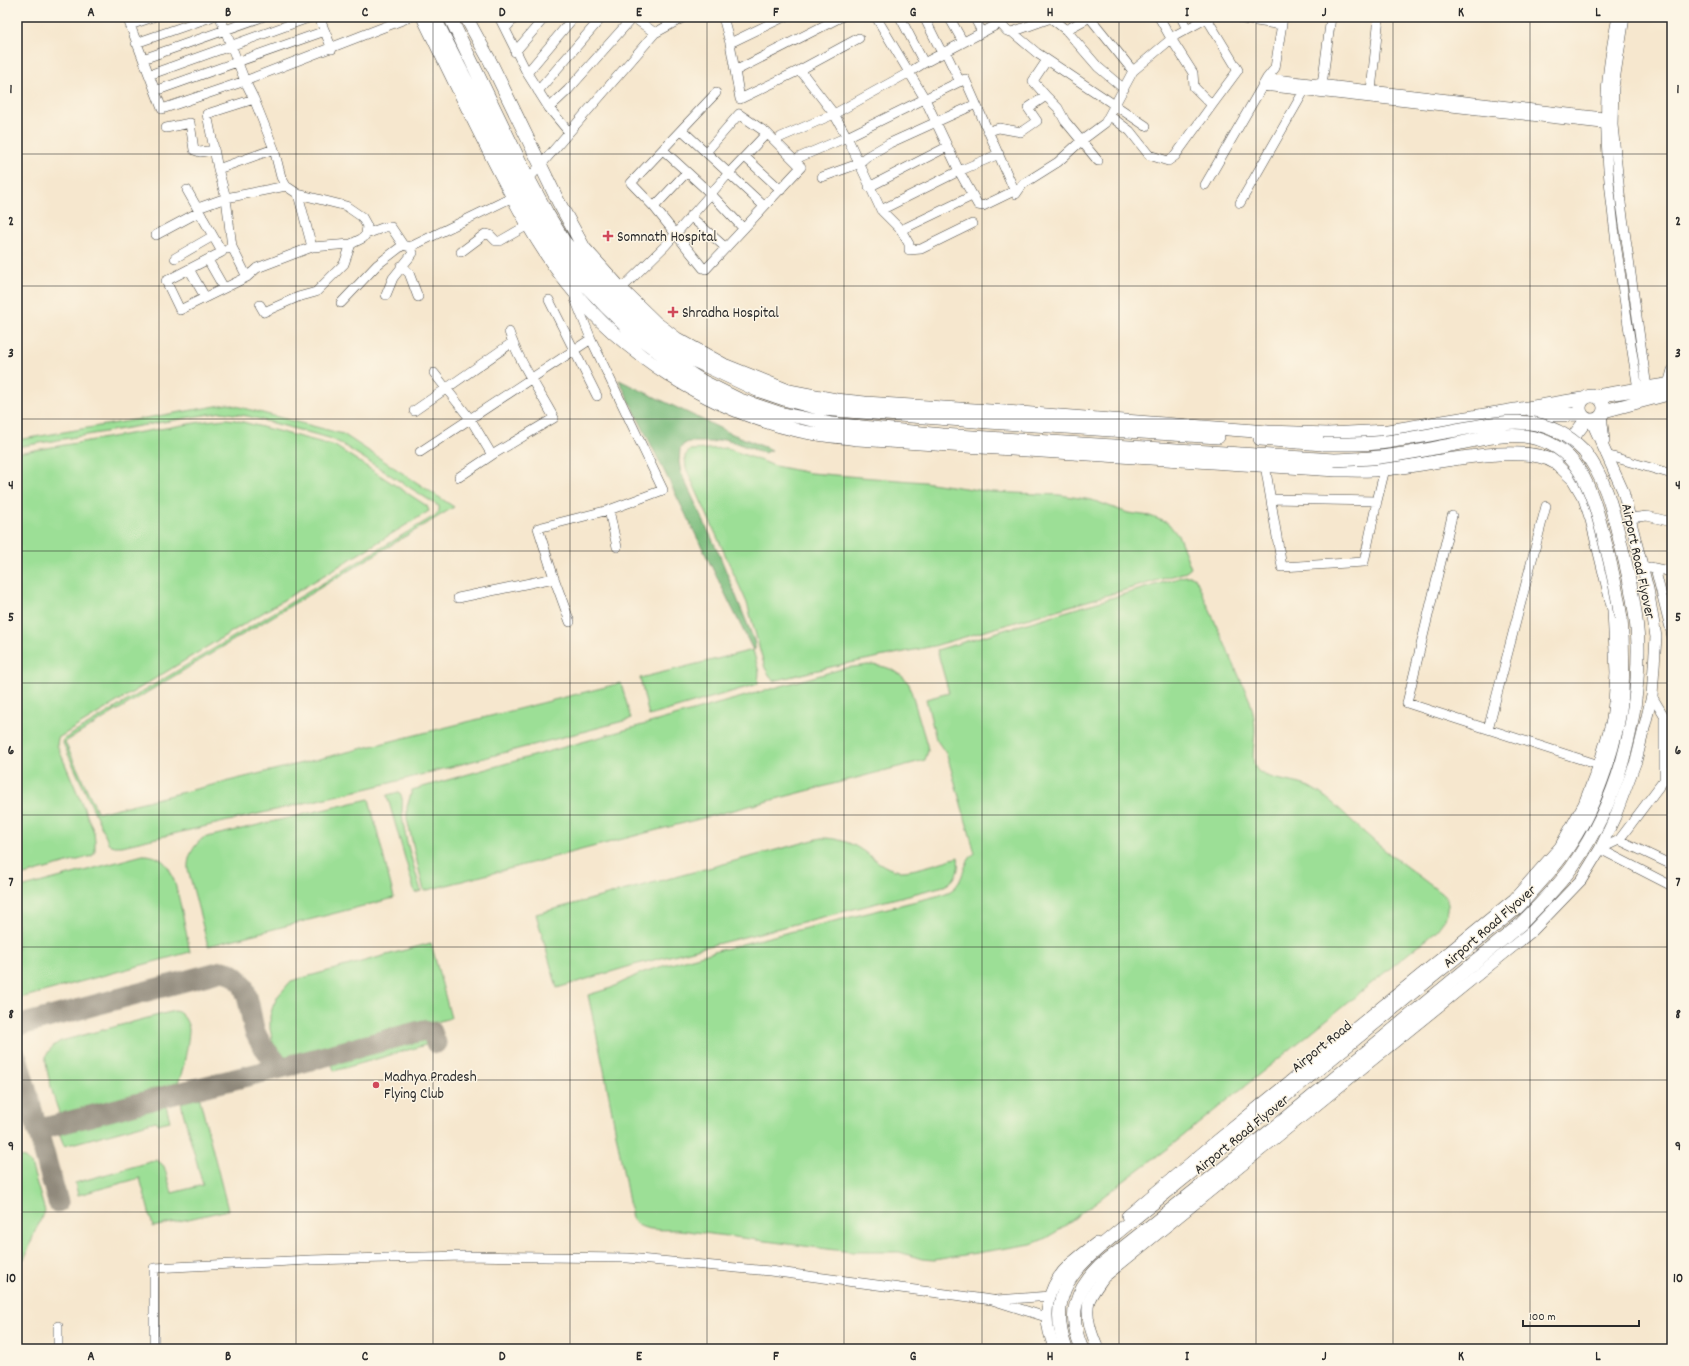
<svg xmlns="http://www.w3.org/2000/svg" width="1689" height="1366" font-family="Dekko,sans-serif">
<style>
.green{fill:#9cdf96;stroke:#648560}
.forest{fill:#7dbe7f;stroke:#547455}
.lines{fill:none;stroke-linecap:round;stroke-linejoin:round}
.taxiway{stroke:#90897c;stroke-width:21}
.minor-casing{stroke:#494743;stroke-width:10}
.tertiary-casing{stroke:#494743;stroke-width:12}
.primary-casing{stroke:#494743;stroke-width:14}
.minor{stroke:#fff;stroke-width:9}
.tertiary{stroke:#fff;stroke-width:11}
.primary{stroke:#fff;stroke-width:13}
.primary-bridge-casing{stroke:#494743;stroke-width:14;stroke-linecap:butt}
.primary-bridge{stroke:#fff;stroke-width:13}
.grid{fill:none;stroke:#2b2b2b;stroke-width:1;stroke-opacity:0.55}
.poi-dot{fill:#d1495b;stroke:#fcf5e5;stroke-width:1.5}
.labels{text-anchor:middle;stroke-width:3;stroke-linejoin:round;paint-order:stroke}
.poi-label{font-size:15px;fill:#2b2b2b;stroke:#fcf5e5;text-anchor:start}
.street-label{font-size:15px;fill:#2b2b2b;stroke:#fcf5e5}
.neatline{fill:none;stroke:#2b2b2b;stroke-width:1.5}
.grid-label{font-size:13px;text-anchor:middle;font-weight:bold;fill:#2b2b2b}
</style>
<rect width="100%" height="100%" fill="#fcf5e5"/>
<filter id="ink" filterUnits="userSpaceOnUse"><feTurbulence type="fractalNoise" baseFrequency=".025" numOctaves="2"/><feDisplacementMap in="SourceGraphic" scale="8" xChannelSelector="R" yChannelSelector="G"/><feConvolveMatrix kernelMatrix="1 2 1 2 8 2 1 2 1" color-interpolation-filters="sRGB"/></filter>
<filter id="wash" filterUnits="userSpaceOnUse"><feTurbulence type="fractalNoise" baseFrequency=".012" numOctaves="4" result="noise"/><feDisplacementMap in="SourceGraphic" scale="16" xChannelSelector="R" yChannelSelector="G"/><feGaussianBlur stdDeviation="0.9" result="paint"/><feColorMatrix in="noise" values="0 0 0 0 0 0 0 0 0 0 0 0 0 0 0 0 0 1.4 0 .05"/><feComposite in="paint" operator="in"/></filter>
<g filter="url(#wash)">
<rect width="100%" height="100%" fill="#f6e7ce"/>
<path class="green" d="M 228,404 L 343,434 L 454,507 L 65,742 L 98,813 L 380,744 L 621,683 L 631,719 L 390,783 L 122,846 L 114,846 L 109,844 L 63,743 L 64,739 L 436,515 L 439,511 L 439,506 L 437,505 L 340,443 L 329,438 L 247,416 L 221,412 L 210,414 L 17,447 L 17,440 Z
M 226,419 L 235,420 L 335,446 L 427,506 L 429,511 L 58,738 L 57,745 L 94,832 L 95,841 L 95,851 L 92,856 L 17,877 L 17,453 L 207,421 Z
M 726,448 L 775,466 L 810,473 L 924,482 L 992,492 L 1060,495 L 1092,500 L 1128,513 L 1150,516 L 1168,523 L 1179,537 L 1191,568 L 1186,572 L 934,646 L 835,666 L 773,681 L 765,668 L 747,603 L 686,468 L 685,456 L 690,450 Z
M 1185,576 L 1192,576 L 1196,579 L 1250,701 C 1253,711 1255,720 1255,730 C 1255,739 1251,759 1255,767 C 1262,781 1297,780 1311,788 C 1332,799 1348,818 1366,834 C 1390,856 1417,874 1442,894 C 1455,906 1445,920 1436,931 L 1177,1141 L 1056,1232 L 1044,1239 L 1031,1244 L 934,1260 L 922,1259 L 899,1252 L 851,1252 L 680,1230 C 665,1229 639,1233 632,1218 L 604,1070 L 588,995 L 611,988 L 641,973 L 656,968 L 757,940 L 937,896 C 942,894 948,893 952,890 C 965,881 962,862 975,853 L 947,755 L 936,739 L 926,699 L 949,693 L 937,650 Z
M 753,650 L 759,672 L 758,684 L 649,716 L 640,678 Z
M 868,665 C 885,665 899,670 909,684 L 927,745 L 928,751 L 925,760 L 424,891 L 407,819 L 407,807 L 412,790 L 845,668 Z
M 399,792 C 404,798 402,805 402,812 C 404,839 414,866 421,891 L 415,893 L 387,795 Z
M 369,799 L 394,898 L 208,946 L 188,869 C 187,857 194,845 203,838 Z
M 821,838 C 835,838 848,841 860,849 C 873,857 883,869 900,871 C 912,872 945,861 958,857 C 960,870 956,881 944,886 L 634,965 L 557,988 L 536,914 Z
M 143,855 C 153,855 162,858 168,867 C 177,879 186,933 190,952 L 17,999 L 17,889 Z
M 431,943 L 451,1018 L 300,1059 L 293,1059 L 278,1055 L 275,1051 L 270,1029 L 270,1016 L 273,1006 L 278,996 L 291,981 Z
M 174,1011 C 182,1011 188,1022 189,1029 C 189,1039 183,1075 178,1082 C 173,1089 165,1092 157,1094 L 64,1117 L 61,1116 C 56,1109 44,1064 46,1057 C 48,1050 55,1044 61,1041 Z
M 418,1037 L 427,1038 L 429,1044 L 334,1071 L 331,1060 Z
M 199,1096 L 228,1210 L 153,1227 L 140,1178 L 78,1195 L 75,1183 L 157,1160 L 164,1166 L 172,1193 L 203,1185 L 183,1112 L 181,1101 Z
M 165,1101 L 170,1121 L 157,1124 L 156,1121 L 64,1146 L 60,1135 L 65,1129 Z
M 17,1157 L 25,1158 L 31,1164 L 45,1211 L 35,1231 L 27,1253 L 24,1259 L 17,1263 Z"/>
<path class="forest" d="M 619,380 L 730,433 L 772,450 L 764,453 L 725,439 L 712,442 L 688,442 L 683,445 L 680,449 L 679,462 L 681,473 L 719,554 L 755,643 L 755,649 L 753,650 Z"/>
<g class="lines">
<path class="taxiway" d="M 17,1026 L 222,971 C 251,975 248,1011 255,1032 C 259,1041 266,1051 273,1058 C 277,1063 281,1067 288,1066 L 424,1030 L 432,1032 L 436,1043
M 17,1057 L 58,1202
M 37,1130 L 174,1094 L 288,1066"/>
</g>
</g>
<g filter="url(#ink)">
<g class="lines">
<defs>
<path id="minor" d="M 127,17 L 162,109 L 245,81 L 410,17
M 220,17 L 245,81 L 254,99 L 274,149 L 281,177 L 286,186
M 319,17 L 332,49
M 499,17 L 527,73 L 549,108 L 568,131
M 633,17 L 655,33
M 723,17 L 730,43 L 740,99 L 800,70 L 859,38
M 876,17 L 925,99 L 959,171 L 978,205 L 983,206 L 1014,191
M 900,17 L 924,63
M 924,17 L 942,53
M 949,17 L 963,42
M 974,17 L 982,32
M 1092,17 L 1091,19 L 1133,71
M 1181,17 L 1187,29
M 1206,17 L 1238,70 L 1212,105
M 1243,17 L 1243,19 L 1282,25
M 1617,17 C 1612,42 1607,69 1606,95 C 1604,144 1610,194 1616,243 C 1623,292 1630,340 1638,389
M 1625,17 L 1614,87 L 1613,125 L 1621,203 L 1647,388
M 130,25 L 153,17
M 505,29 L 515,17
M 1066,30 L 1090,17
M 1012,32 L 1051,18 L 1066,30 L 1098,67 L 1124,89
M 136,43 L 211,17
M 730,43 L 784,17
M 945,51 L 960,82
M 515,52 L 545,17
M 143,59 L 262,17
M 1047,60 L 1033,81 L 1046,96 L 1058,108 L 1065,121 L 1098,161
M 800,70 L 834,114 L 847,137 L 881,210 L 901,230 L 909,244 L 909,250 L 921,249 L 972,224
M 735,71 L 841,17
M 527,73 L 574,17
M 149,75 L 311,17
M 1267,78 L 1612,118
M 1322,85 L 1331,17
M 1262,86 L 1611,125
M 1371,90 L 1379,17
M 155,91 L 325,31
M 538,91 L 602,17
M 549,108 L 568,90 L 633,17
M 1110,116 L 1130,131 L 1149,155 L 1168,161 L 1175,156 L 1212,105 L 1194,87 L 1193,73 L 1172,40 L 1159,17
M 166,128 L 190,123 L 194,150 L 200,152 L 214,150
M 682,130 L 764,206
M 989,131 L 999,128 L 1021,132 L 1037,121 L 1028,108 L 1046,96
M 781,137 L 834,114 L 908,73 L 924,63 L 1000,23 L 1007,31 L 1012,32 L 1037,53 L 1146,126
M 663,150 L 711,194 L 743,228
M 707,151 L 739,114 L 767,133 L 801,167 L 706,269 L 703,268 L 654,207 L 631,183 L 716,93
M 745,157 L 781,190
M 800,157 L 847,137 L 965,79 L 1016,194 L 1023,184 L 1058,162 L 1081,141 L 1105,123 L 1133,71 L 1176,35 L 1209,17
M 218,169 L 274,149
M 822,177 L 858,164 L 866,157 L 890,143 L 976,104
M 526,182 L 655,33 L 684,17
M 1205,185 L 1267,78 L 1275,68 L 1283,17
M 869,187 L 947,147
M 187,190 L 222,252 L 166,281 L 180,310 L 247,277 L 257,268 L 312,247 L 351,244 L 363,238 L 366,234 L 367,226 L 362,217 L 346,206 L 298,194 L 286,186 L 226,198 L 198,208
M 298,194 L 312,247
M 1240,203 L 1304,91
M 654,207 L 687,172
M 881,210 L 959,171 L 999,154
M 690,216 L 726,248
M 901,230 L 972,196
M 366,234 L 385,227 L 391,227 L 403,245 L 410,247 L 513,197 L 516,193
M 156,235 L 199,212
M 232,247 L 226,198 L 218,169 L 207,114 L 254,99
M 228,249 L 232,247 L 247,277
M 461,252 L 485,234 L 490,235 L 496,241 L 500,241 L 528,225
M 175,258 L 213,236
M 208,260 L 224,288
M 401,266 L 409,273 L 418,297
M 189,269 L 205,297
M 621,289 L 665,246 L 729,173 L 767,133
M 386,295 L 393,278 L 413,253 L 410,247
M 549,300 L 597,396
M 341,303 L 377,265 L 403,245
M 260,305 L 264,312 L 298,297 L 316,292 L 344,264 L 351,244
M 434,373 L 471,420 L 492,455
M 1667,388 L 1672,370
M 414,411 L 513,342
M 420,452 L 591,339
M 1606,455 L 1672,474
M 1265,465 L 1282,567 L 1364,562 L 1377,501
M 459,477 L 492,455 L 554,418 C 539,390 519,362 509,332
M 1271,499 L 1377,501 L 1385,469
M 609,510 L 617,547
M 1452,516 L 1407,703 L 1599,765
M 1630,518 L 1647,516 L 1672,522
M 1650,567 L 1672,572
M 1655,568 L 1672,636
M 458,598 L 554,578
M 570,622 L 554,578 L 538,528 L 609,510 L 663,490 L 591,339 L 575,299 L 575,293
M 1488,729 L 1546,506
M 1619,840 L 1672,865
M 1600,849 L 1619,840 L 1664,780 L 1664,716 L 1652,696
M 1600,849 L 1672,886
M 997,1300 L 1050,1296
M 58,1326 L 58,1349
M 154,1349 L 154,1268 L 310,1260 L 463,1256 L 628,1258 L 770,1271 L 992,1300 L 1046,1317"/>
<path id="tertiary" d="M 1601,416 L 1604,440
M 1127,1216 L 1210,1146 L 1514,899 L 1560,847 L 1584,804 L 1599,765 L 1612,720 L 1614,702 L 1616,673 L 1613,610 L 1591,520 L 1584,499 L 1573,480 L 1554,462
M 1055,1349 C 1041,1319 1045,1287 1070,1264 C 1078,1257 1087,1250 1096,1243
M 1098,1349 C 1092,1335 1085,1317 1089,1301 C 1092,1293 1099,1284 1104,1277 L 1532,931 L 1581,880 L 1600,849 L 1615,817 L 1636,761 L 1652,696 L 1656,637 L 1648,589 L 1623,491 L 1591,420"/>
<path id="primary" d="M 423,17 C 446,64 469,112 493,159 C 515,202 537,245 567,283 C 623,355 712,411 800,431 C 819,435 839,437 858,439 L 1336,470 C 1352,470 1369,471 1385,469 C 1426,466 1520,441 1554,462 L 1587,419
M 434,17 L 535,216 L 570,269 L 606,307 L 633,333 L 668,359 L 702,381 L 740,400 L 779,413 L 832,424 L 942,435 L 1334,460
M 450,17 L 524,170 L 547,213 L 564,241 L 593,277 L 629,314 L 649,331 L 689,358 L 757,390 L 787,400 L 822,409 L 988,422 L 1218,437
M 466,17 L 490,61 L 558,201 L 584,248 L 621,289 L 656,323 L 677,339 L 724,365 L 789,391 L 836,400 L 865,403 L 1006,412 L 1268,432 L 1328,434 L 1388,431 L 1582,399
M1580 408a12 12 0 1 1 24 0a12 12 0 1 1-24 0Z
M 1596,396 L 1672,384
M 1532,411 L 1551,415 L 1581,414
M 1604,411 L 1672,393
M 1260,439 L 1323,444
M 1066,1349 C 1042,1283 1087,1259 1131,1221 L 1518,907 C 1537,886 1557,865 1572,841 C 1597,803 1618,740 1622,694 C 1623,669 1623,644 1621,618
M 1082,1349 C 1067,1315 1075,1291 1100,1266 L 1284,1120 L 1521,924 C 1538,906 1557,888 1572,867 C 1617,803 1639,724 1638,645 C 1637,613 1630,580 1622,549 C 1613,513 1608,482 1584,451"/>
</defs>
<use href="#minor" class="minor-casing"/>
<use href="#tertiary" class="tertiary-casing"/>
<use href="#primary" class="primary-casing"/>
<use href="#minor" class="minor"/>
<use href="#tertiary" class="tertiary"/>
<use href="#primary" class="primary"/>
<defs>
<path id="primary-bridge" d="M 1323,444 C 1347,444 1370,445 1393,441 C 1416,438 1439,433 1462,429 C 1510,420 1548,414 1584,451
M 1334,460 C 1349,459 1365,459 1380,457 C 1400,455 1420,451 1440,447 C 1467,443 1496,433 1524,436 C 1580,443 1592,492 1604,538 C 1611,564 1617,591 1621,618"/>
</defs>
<use href="#primary-bridge" class="primary-bridge-casing"/>
<use href="#primary-bridge" class="primary-bridge"/>
</g>
</g>
<path class="grid" d="M 159,17 L 159,1349M 296,17 L 296,1349M 433,17 L 433,1349M 570,17 L 570,1349M 707,17 L 707,1349M 844,17 L 844,1349M 982,17 L 982,1349M 1119,17 L 1119,1349M 1256,17 L 1256,1349M 1393,17 L 1393,1349M 1530,17 L 1530,1349M 17,154 L 1672,154M 17,286 L 1672,286M 17,419 L 1672,419M 17,551 L 1672,551M 17,683 L 1672,683M 17,815 L 1672,815M 17,947 L 1672,947M 17,1080 L 1672,1080M 17,1212 L 1672,1212"/>
<g class="poi-dot">
<path d="M606 230h4v4h4v4h-4v4h-4v-4h-4v-4h4z"/>
<path d="M671 306h4v4h4v4h-4v4h-4v-4h-4v-4h4z"/>
<circle cx="376" cy="1085" r="4"/>
</g>
<g class="labels">
<g class="poi-label">
<text x="617" y="241">Somnath Hospital</text>
<text x="682" y="317">Shradha Hospital</text>
<text x="384" y="1081">Madhya Pradesh<tspan x="384" dy="17">Flying Club</tspan></text>
</g>
<g class="street-label">
<text transform="translate(1639 561) rotate(78)" y="5">Airport Road Flyover</text>
<text transform="translate(1489 926) rotate(-41)" y="5">Airport Road Flyover</text>
<text transform="translate(1321 1046) rotate(-39)" y="5">Airport Road</text>
<text transform="translate(1241 1134) rotate(-39)" y="5">Airport Road Flyover</text>
</g>
</g>
<rect width="1689" height="1366" fill="none" stroke="#fcf5e5" stroke-width="44"/>
<path d="M1523 1320v6h116v-6" fill="none" stroke="#2b2b2b" stroke-width="2"/>
<text x="1529" y="1320" font-size="12" fill="#2b2b2b" stroke="#fcf5e5" stroke-width="3" paint-order="stroke">100 m</text>
<rect x="22" y="22" width="1645" height="1322" class="neatline"/>
<g class="grid-label">
<text x="91" y="16">A</text>
<text x="228" y="16">B</text>
<text x="365" y="16">C</text>
<text x="502" y="16">D</text>
<text x="639" y="16">E</text>
<text x="776" y="16">F</text>
<text x="913" y="16">G</text>
<text x="1050" y="16">H</text>
<text x="1187" y="16">I</text>
<text x="1324" y="16">J</text>
<text x="1461" y="16">K</text>
<text x="1598" y="16">L</text>
<text x="11" y="93">1</text>
<text x="1678" y="93">1</text>
<text x="11" y="225">2</text>
<text x="1678" y="225">2</text>
<text x="11" y="357">3</text>
<text x="1678" y="357">3</text>
<text x="11" y="489">4</text>
<text x="1678" y="489">4</text>
<text x="11" y="621">5</text>
<text x="1678" y="621">5</text>
<text x="11" y="754">6</text>
<text x="1678" y="754">6</text>
<text x="11" y="886">7</text>
<text x="1678" y="886">7</text>
<text x="11" y="1018">8</text>
<text x="1678" y="1018">8</text>
<text x="11" y="1150">9</text>
<text x="1678" y="1150">9</text>
<text x="11" y="1282">10</text>
<text x="1678" y="1282">10</text>
<text x="91" y="1360">A</text>
<text x="228" y="1360">B</text>
<text x="365" y="1360">C</text>
<text x="502" y="1360">D</text>
<text x="639" y="1360">E</text>
<text x="776" y="1360">F</text>
<text x="913" y="1360">G</text>
<text x="1050" y="1360">H</text>
<text x="1187" y="1360">I</text>
<text x="1324" y="1360">J</text>
<text x="1461" y="1360">K</text>
<text x="1598" y="1360">L</text>
</g>
</svg>
